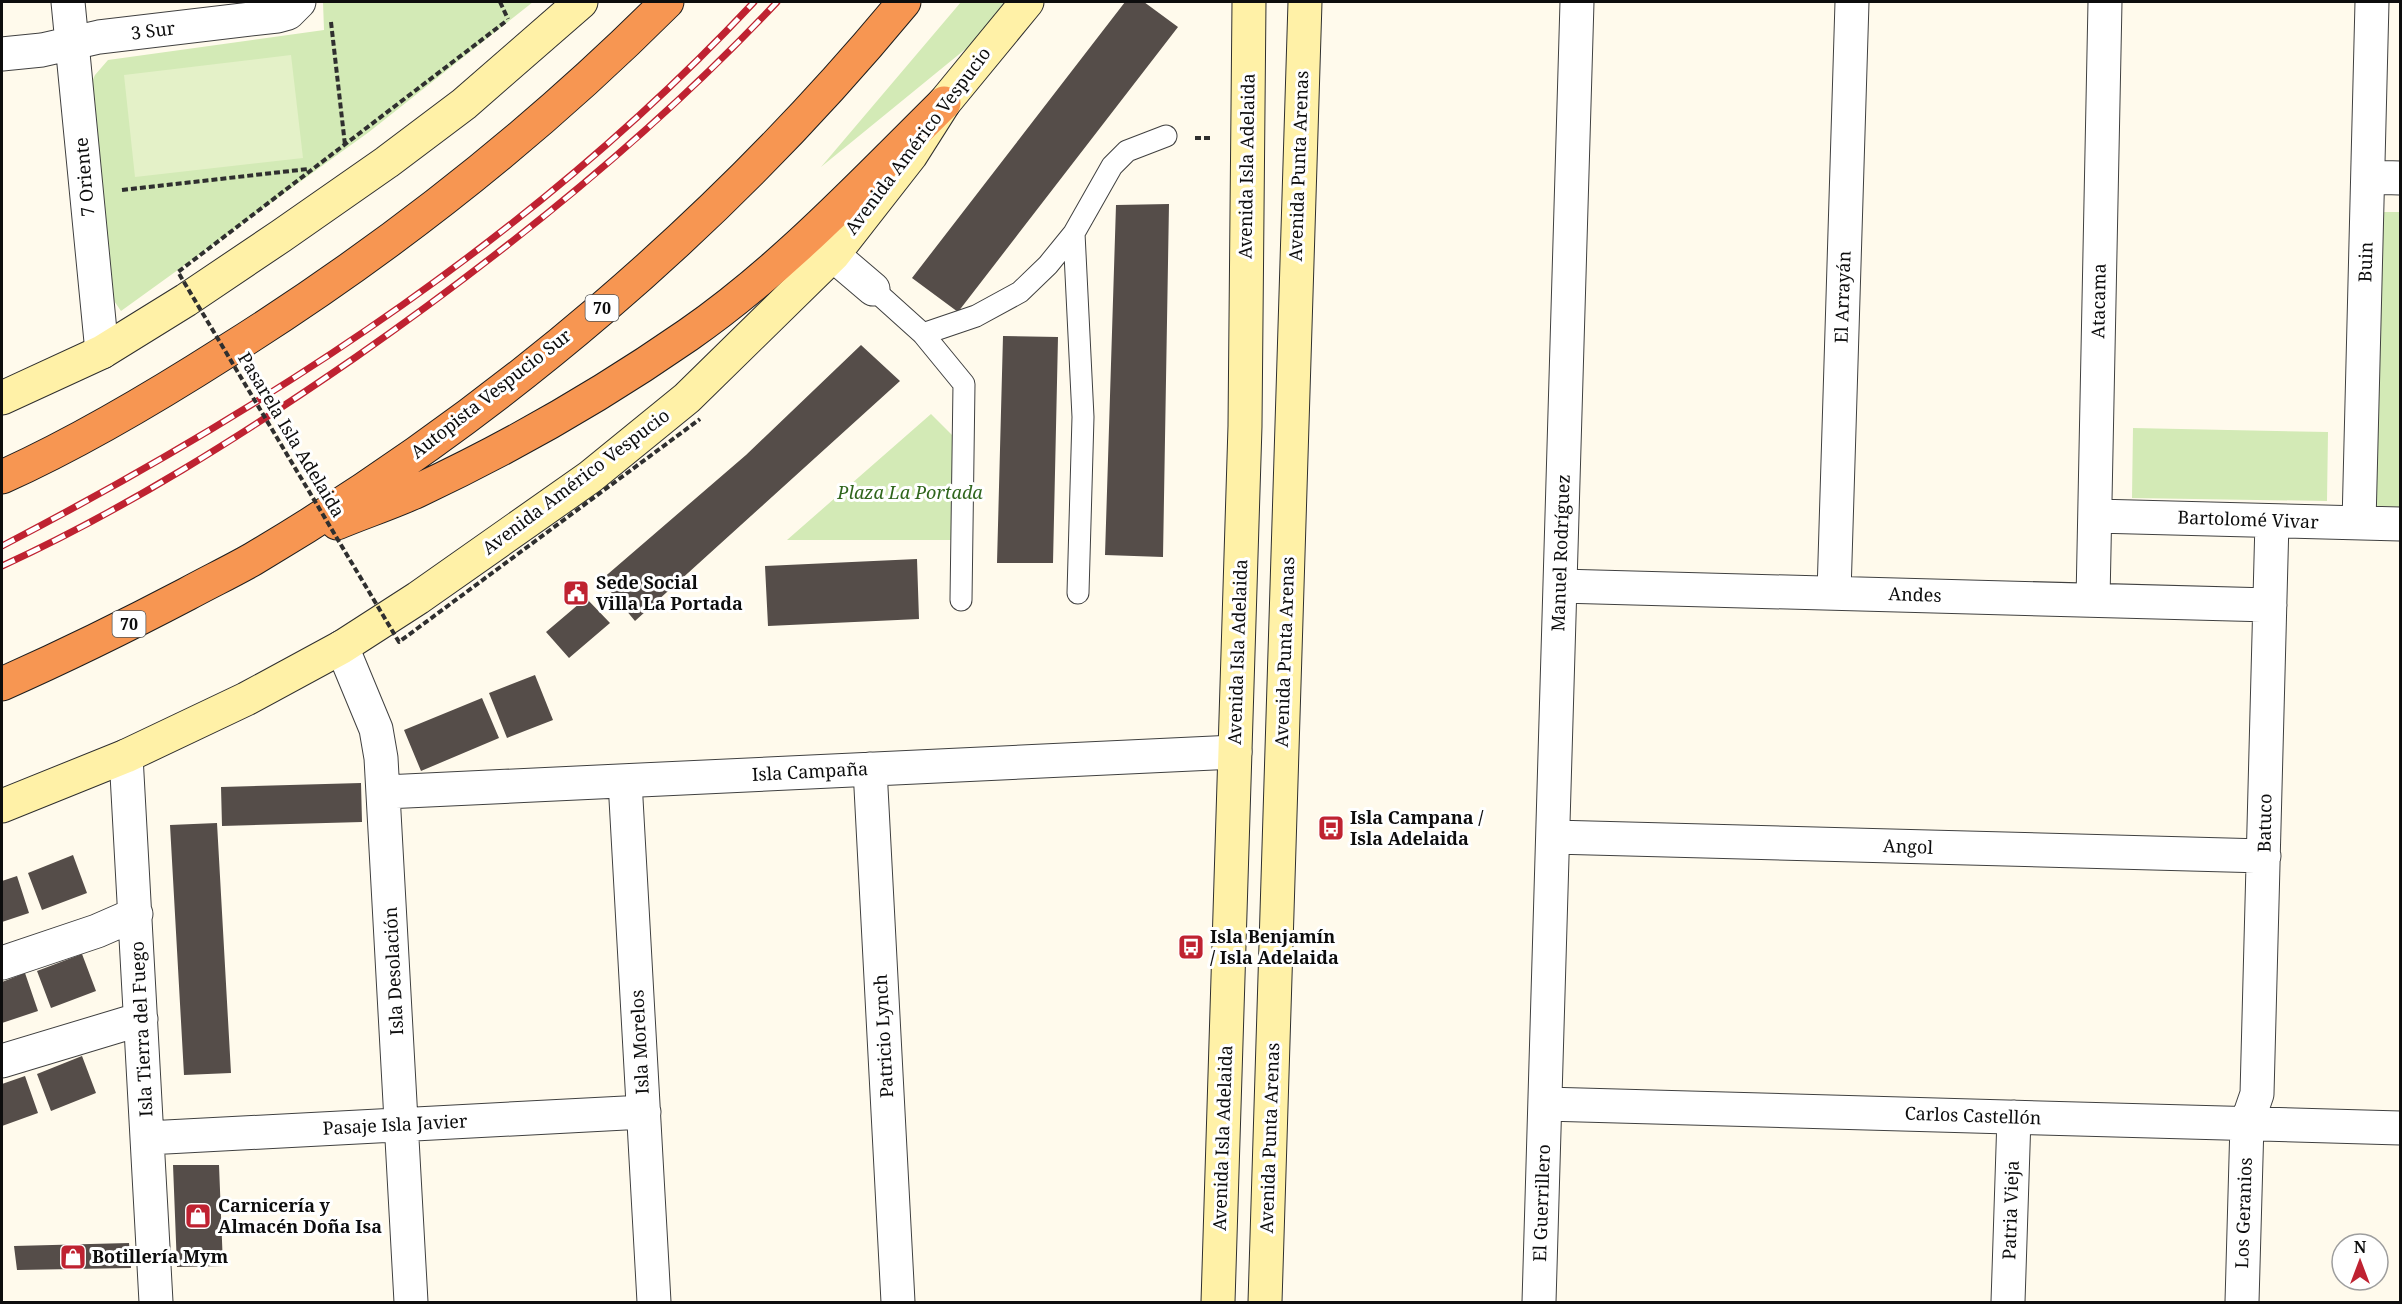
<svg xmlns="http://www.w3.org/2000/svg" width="2402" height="1304" font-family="'Noto Serif',serif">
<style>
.green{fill:#d3eab6}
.pitch{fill:#e4f1c8}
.building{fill:#554d49}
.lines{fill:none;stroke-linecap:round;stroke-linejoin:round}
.lane-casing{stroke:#404040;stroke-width:23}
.street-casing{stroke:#404040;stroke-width:35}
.secondary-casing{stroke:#2f2f2f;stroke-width:35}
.highway-casing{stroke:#1e1e1e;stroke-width:35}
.path{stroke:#2f2f2f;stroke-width:4;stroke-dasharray:6 3;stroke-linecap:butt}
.lane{stroke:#fff;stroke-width:21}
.street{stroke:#fff;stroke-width:33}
.secondary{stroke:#fff1a7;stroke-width:33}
.highway{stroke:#f79652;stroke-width:33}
.rail-casing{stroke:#bf2231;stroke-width:7}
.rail{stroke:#fff;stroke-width:4.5;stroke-dasharray:14;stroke-linecap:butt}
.path-bridge{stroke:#2f2f2f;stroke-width:4;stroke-dasharray:6 3;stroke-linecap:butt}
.labels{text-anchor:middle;stroke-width:6;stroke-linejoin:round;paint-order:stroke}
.shield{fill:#fff;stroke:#565656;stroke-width:1.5}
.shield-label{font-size:16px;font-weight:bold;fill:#0d0d0d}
.street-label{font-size:18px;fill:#0d0d0d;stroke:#fff}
.park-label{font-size:18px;font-style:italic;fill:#2f651c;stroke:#fff}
.poi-label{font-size:18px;font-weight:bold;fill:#0d0d0d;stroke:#fff;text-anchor:start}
</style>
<rect width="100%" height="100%" fill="#fffaec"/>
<path class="green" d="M 323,2 L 533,2 L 369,132 L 121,311 L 106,289 L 87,92 L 95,75 L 108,60 L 324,30 Z
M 961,2 L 1007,2 L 979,38 L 821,167 Z
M 2383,212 L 2400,212 L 2400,507 L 2376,506 Z
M 931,414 L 956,439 L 956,540 L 787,540 Z
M 2133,428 L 2328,432 L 2327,501 L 2132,498 Z"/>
<path class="pitch" d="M 291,55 L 303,158 L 135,177 L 124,75 Z"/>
<path class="building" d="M 1125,2 L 1144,2 L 1178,27 L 958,312 L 912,278 Z
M 1169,204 L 1163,557 L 1105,555 L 1116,205 Z
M 1003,336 L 1058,337 L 1053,563 L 997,563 Z
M 861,345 L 900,381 L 635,621 L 601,580 L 746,455 Z
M 917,559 L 919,619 L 768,626 L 765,566 Z
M 586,598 L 610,623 L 569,658 L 546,632 Z
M 535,675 L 553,720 L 507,738 L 489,693 Z
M 482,698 L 499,738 L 421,771 L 404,730 Z
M 361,783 L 362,822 L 222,826 L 221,787 Z
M 217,823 L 231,1073 L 184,1075 L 170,825 Z
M 73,855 L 87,893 L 42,910 L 28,873 Z
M 17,876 L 29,913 L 2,922 L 2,881 Z
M 82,954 L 96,991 L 51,1008 L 37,971 Z
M 25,973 L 38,1011 L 2,1023 L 2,982 Z
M 82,1056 L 96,1093 L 51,1111 L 37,1074 Z
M 25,1076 L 38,1113 L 2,1126 L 2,1084 Z
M 173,1165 L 219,1165 L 223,1266 L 177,1267 Z
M 129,1243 L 131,1268 L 17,1270 L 14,1246 Z"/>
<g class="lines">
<defs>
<path id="lane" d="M 1074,233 L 1083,417 L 1078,593
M 873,289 L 923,334 L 964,384 L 961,600
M 923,334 L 976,316 L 1020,292 L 1048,265 L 1074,233 L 1112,166 L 1127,151 L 1166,136"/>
<path id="street" d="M 68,2 L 102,352
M 2,54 L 42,50 L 99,37 L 277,16 L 288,13 L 299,2
M 2368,177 L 2400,178
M 833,255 L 873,289
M 2095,516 L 2400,524
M 2359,523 L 2372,2
M 1560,586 L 2270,605
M 1834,593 L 1852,2
M 2093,600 L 2105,2
M 342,647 L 376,729 L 381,758 L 411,1302
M 126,756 L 156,1302
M 870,769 L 898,1302
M 625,781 L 654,1302
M 385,792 L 1235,752
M 1553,837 L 2264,856
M 2,963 L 97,931 L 136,914
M 2,1061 L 141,1019
M 1545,1104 L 2400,1128
M 147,1138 L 644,1112
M 1539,1302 L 1577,2
M 2008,1302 L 2014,1117
M 2242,1302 L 2247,1123 L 2257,1094 L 2272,521"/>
<path id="secondary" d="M 2,398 L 102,352 L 186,300 L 281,236 L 387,162 L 464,104 L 581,2
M 2,806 L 126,756 L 246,699 L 342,647 L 418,598 L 590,477 L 687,398 L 833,255 L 911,155 L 944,103 L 1027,2
M 1218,1302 L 1245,426 L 1249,2
M 1265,1302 L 1305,2"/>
<path id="highway" d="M 2,477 C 80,442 155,397 227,351 C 386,251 534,135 667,2
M 337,523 C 363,512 391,503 417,491 C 511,447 603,394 688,335 C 783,269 862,184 944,103
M 2,684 C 65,656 126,626 187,594 C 209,582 232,571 253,559 C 498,414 723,221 904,2"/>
</defs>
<use href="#lane" class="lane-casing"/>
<use href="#street" class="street-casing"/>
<use href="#secondary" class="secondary-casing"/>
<use href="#highway" class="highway-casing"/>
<path class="path" d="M 500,2 L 508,19
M 331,22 L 345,145
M 1195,138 L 1212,138
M 122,190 L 308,169"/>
<use href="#lane" class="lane"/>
<use href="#street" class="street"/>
<use href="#secondary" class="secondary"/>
<use href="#highway" class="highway"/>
<defs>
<path id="rail" d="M 2,546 C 278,402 541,230 754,2
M 2,566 C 126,509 243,435 356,357 C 506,252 651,136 777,2"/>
</defs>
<use href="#rail" class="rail-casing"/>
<use href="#rail" class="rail"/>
<path class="path-bridge" d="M 505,22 L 178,272 L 399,642 L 700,419"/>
</g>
<defs>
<symbol id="civic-square" viewBox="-11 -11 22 22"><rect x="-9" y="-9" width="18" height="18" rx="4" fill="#bf2231" stroke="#fff"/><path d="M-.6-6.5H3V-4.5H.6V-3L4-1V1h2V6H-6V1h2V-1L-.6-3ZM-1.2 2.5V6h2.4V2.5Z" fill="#fff"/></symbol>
<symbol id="bus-square" viewBox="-11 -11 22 22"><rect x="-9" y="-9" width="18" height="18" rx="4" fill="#bf2231" stroke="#fff"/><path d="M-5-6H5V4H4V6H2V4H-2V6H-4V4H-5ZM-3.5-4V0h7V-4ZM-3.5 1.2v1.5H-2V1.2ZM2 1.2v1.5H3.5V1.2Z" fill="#fff"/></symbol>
<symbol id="shop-square" viewBox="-11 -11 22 22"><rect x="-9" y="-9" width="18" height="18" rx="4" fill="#bf2231" stroke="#fff"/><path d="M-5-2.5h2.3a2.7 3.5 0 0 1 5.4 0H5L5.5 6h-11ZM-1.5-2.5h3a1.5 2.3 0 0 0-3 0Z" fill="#fff"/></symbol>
</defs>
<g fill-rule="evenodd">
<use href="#civic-square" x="561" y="578" width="30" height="30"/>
<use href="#bus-square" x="1316" y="813" width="30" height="30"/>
<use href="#bus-square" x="1176" y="932" width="30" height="30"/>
<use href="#shop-square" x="183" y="1201" width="30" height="30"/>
<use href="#shop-square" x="58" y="1242" width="30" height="30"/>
</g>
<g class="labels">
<g class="shield">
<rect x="585.5" y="295" width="33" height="26" rx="4.5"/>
<rect x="112.5" y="611" width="33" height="26" rx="4.5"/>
</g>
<g class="shield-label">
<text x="602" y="314">70</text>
<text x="129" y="630">70</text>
</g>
<g class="street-label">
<text transform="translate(153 31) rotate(-7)" y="6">3 Sur</text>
<text transform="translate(918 141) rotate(-53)" y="6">Avenida Américo Vespucio</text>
<text transform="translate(1247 166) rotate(-89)" y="6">Avenida Isla Adelaida</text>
<text transform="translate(1299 166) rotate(-88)" y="6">Avenida Punta Arenas</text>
<text transform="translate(85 177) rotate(-95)" y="6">7 Oriente</text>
<text transform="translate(2366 262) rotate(-88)" y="6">Buin</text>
<text transform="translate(1843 297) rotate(-88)" y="6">El Arrayán</text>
<text transform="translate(2099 301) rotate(-89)" y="6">Atacama</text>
<text transform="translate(491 394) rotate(-38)" y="6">Autopista Vespucio Sur</text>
<text transform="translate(291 435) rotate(59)" y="6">Pasarela Isla Adelaida</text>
<text transform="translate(576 482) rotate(-37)" y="6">Avenida Américo Vespucio</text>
<text transform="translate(2248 520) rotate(2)" y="6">Bartolomé Vivar</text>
<text transform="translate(1561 553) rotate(-88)" y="6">Manuel Rodríguez</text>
<text transform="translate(1915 595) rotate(2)" y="6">Andes</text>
<text transform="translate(1238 652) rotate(-88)" y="6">Avenida Isla Adelaida</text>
<text transform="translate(1285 652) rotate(-88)" y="6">Avenida Punta Arenas</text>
<text transform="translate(810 772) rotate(-3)" y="6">Isla Campaña</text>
<text transform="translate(2265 823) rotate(-89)" y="6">Batuco</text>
<text transform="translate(1908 847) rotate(2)" y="6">Angol</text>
<text transform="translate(394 971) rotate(-93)" y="6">Isla Desolación</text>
<text transform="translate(142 1029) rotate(-93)" y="6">Isla Tierra del Fuego</text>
<text transform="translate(884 1036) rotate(-93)" y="6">Patricio Lynch</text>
<text transform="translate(640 1042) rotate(-93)" y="6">Isla Morelos</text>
<text transform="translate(1973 1116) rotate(2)" y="6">Carlos Castellón</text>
<text transform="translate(395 1125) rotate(-3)" y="6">Pasaje Isla Javier</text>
<text transform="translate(1223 1138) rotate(-88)" y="6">Avenida Isla Adelaida</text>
<text transform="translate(1270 1138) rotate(-88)" y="6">Avenida Punta Arenas</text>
<text transform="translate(1542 1203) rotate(-88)" y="6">El Guerrillero</text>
<text transform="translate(2011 1210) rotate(-88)" y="6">Patria Vieja</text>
<text transform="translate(2244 1213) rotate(-88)" y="6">Los Geranios</text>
</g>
<g class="park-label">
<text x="910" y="499">Plaza La Portada</text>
</g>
<g class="poi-label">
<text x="596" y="589">Sede Social<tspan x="596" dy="21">Villa La Portada</tspan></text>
<text x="1350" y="824">Isla Campana /<tspan x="1350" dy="21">Isla Adelaida</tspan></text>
<text x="1210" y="943">Isla Benjamín<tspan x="1210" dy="21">/ Isla Adelaida</tspan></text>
<text x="218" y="1212">Carnicería y<tspan x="218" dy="21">Almacén Doña Isa</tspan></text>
<text x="92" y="1263">Botillería Mym</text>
</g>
</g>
<rect width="2402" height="1304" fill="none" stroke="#0d0d0d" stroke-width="6"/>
<g transform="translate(2360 1262)"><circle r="28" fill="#ffffff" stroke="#9e9e9e" stroke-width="1.5"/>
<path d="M0-4.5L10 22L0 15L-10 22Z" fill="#bf2231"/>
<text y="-9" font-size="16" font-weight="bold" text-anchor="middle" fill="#0d0d0d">N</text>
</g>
</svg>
